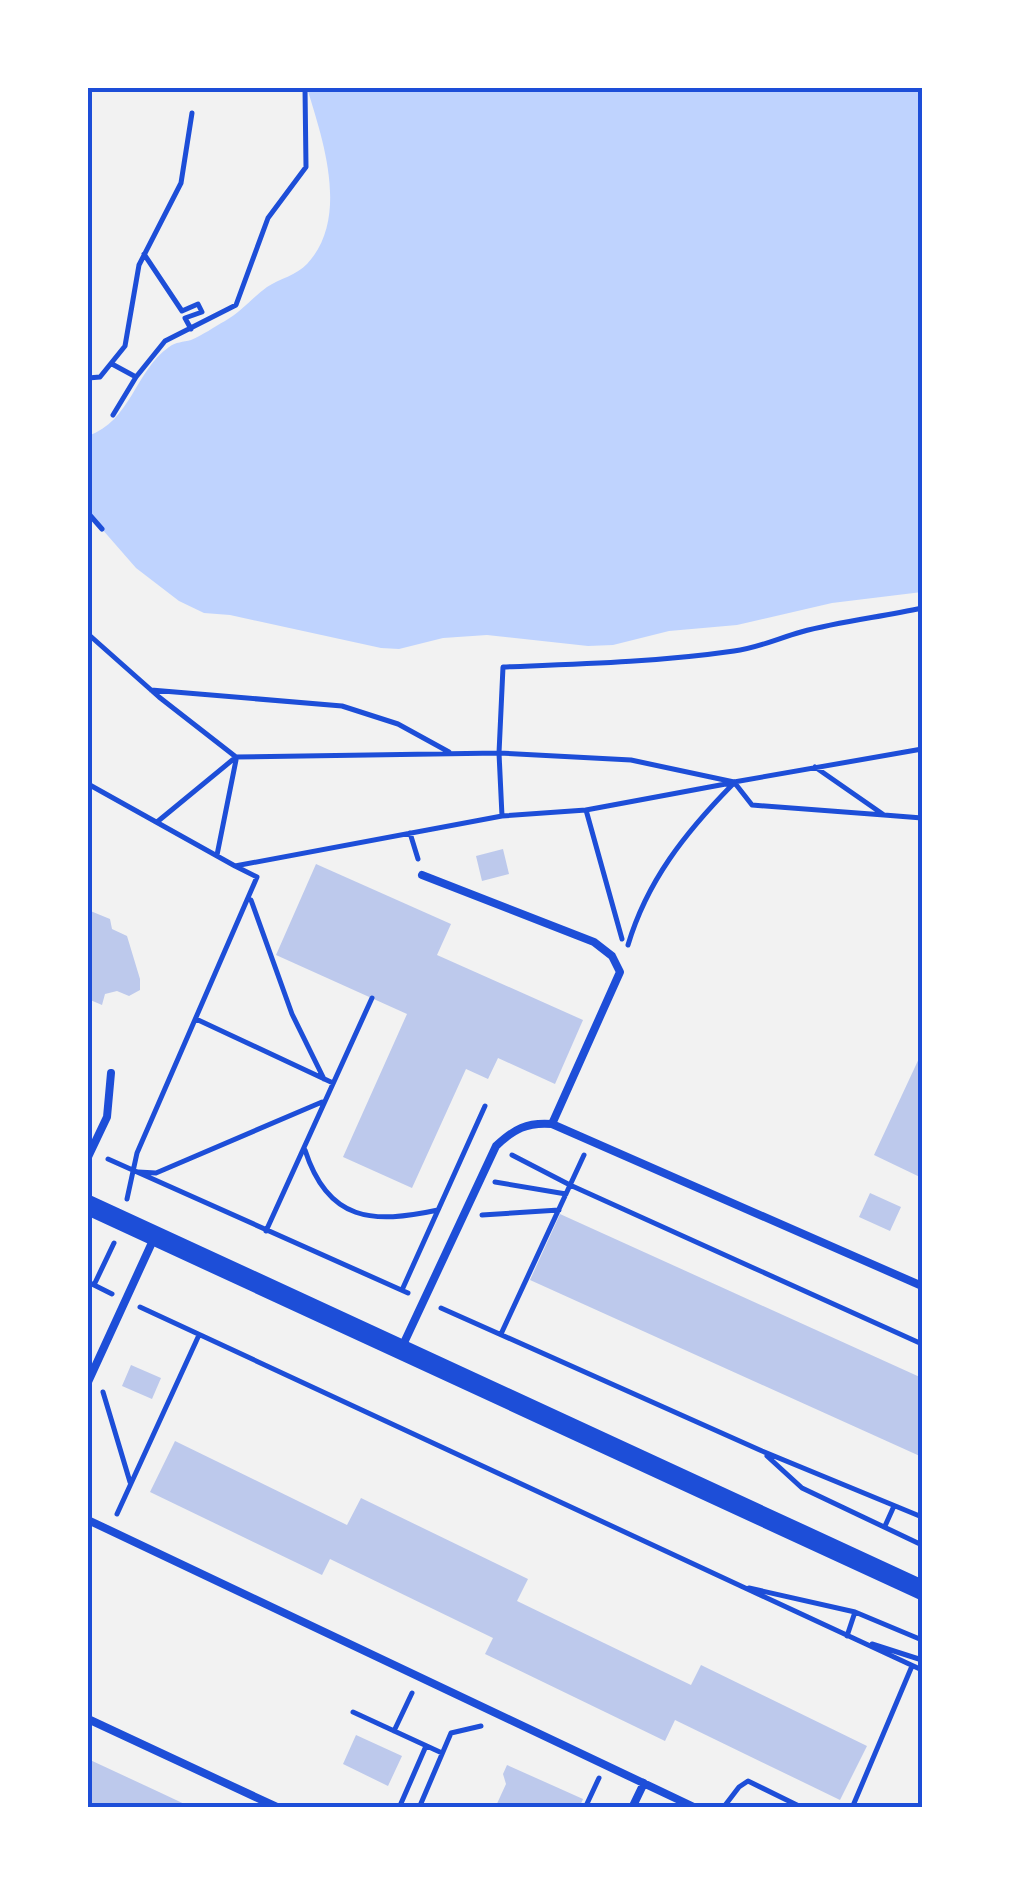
<svg xmlns="http://www.w3.org/2000/svg" width="1010" height="1895" font-family="Mulish,sans-serif">
<style>
.water{fill:#bfd3fe}
.building{fill:#bdc9ec}
.lines{fill:none;stroke-linecap:round;stroke-linejoin:round}
.path{stroke:#1d4ed8;stroke-width:5}
.service{stroke:#1d4ed8;stroke-width:8}
.secondary{stroke:#1d4ed8;stroke-width:20}
.neatline{fill:none;stroke:#1d4ed8;stroke-width:4}
</style>
<rect width="100%" height="100%" fill="#f2f2f2"/>
<path class="water" d="M 307,88 L 922,88 L 922,592 L 832,603 L 737,625 L 669,631 L 613,645 L 588,646 L 487,635 L 443,638 L 399,649 L 381,648 L 230,615 L 204,613 L 179,601 L 136,568 L 88,513 L 88,436 C 131,421 135,371 169,347 C 176,342 183,342 191,340 C 203,335 214,327 225,321 C 241,312 252,298 267,287 C 279,279 297,275 307,264 C 350,218 323,140 307,88 Z"/>
<path class="building" d="M 503,849 L 509,874 L 482,881 L 476,856 Z
M 316,864 L 451,924 L 437,955 L 583,1020 L 555,1084 L 498,1058 L 488,1079 L 466,1069 L 412,1188 L 343,1157 L 407,1014 L 276,955 Z
M 88,910 L 110,919 L 112,929 L 127,936 L 140,979 L 140,990 L 129,996 L 117,991 L 105,994 L 102,1005 L 88,999 Z
M 922,1052 L 922,1178 L 874,1155 Z
M 870,1193 L 901,1207 L 890,1231 L 859,1217 Z
M 560,1214 L 922,1378 L 922,1457 L 530,1280 Z
M 131,1365 L 161,1378 L 152,1399 L 122,1386 Z
M 175,1441 L 347,1525 L 361,1498 L 528,1579 L 517,1601 L 691,1685 L 701,1665 L 867,1746 L 840,1800 L 675,1720 L 665,1741 L 485,1654 L 493,1638 L 330,1559 L 322,1575 L 150,1492 Z
M 356,1735 L 402,1756 L 388,1786 L 343,1764 Z
M 88,1759 L 159,1792 L 193,1808 L 88,1808 Z
M 507,1765 L 583,1799 L 580,1806 L 495,1808 L 506,1784 L 503,1774 Z"/>
<g class="lines">
<path class="path" d="M 144,254 L 182,311 L 198,304 L 202,312 L 185,318 L 191,329
M 112,364 L 136,377
M 88,378 L 100,377 L 125,346 L 139,265 L 181,183 L 192,113
M 113,415 L 136,377 L 165,341 L 236,305 L 268,218 L 306,167 L 305,88
M 88,513 L 102,529
M 88,634 L 159,697 L 236,757
M 151,690 L 342,706 L 398,724 L 449,752
M 815,767 L 884,815 L 922,818
M 734,782 L 752,805 L 884,815
M 88,784 L 235,866 L 502,816 L 586,810 L 731,783
M 586,810 L 622,939
M 502,816 L 499,753 L 503,667 C 581,664 658,662 734,651 C 758,648 779,638 801,632 C 841,621 882,617 922,608
M 157,822 L 236,757 L 499,753 L 631,760 L 734,782 L 922,749
M 410,833 L 418,859
M 217,855 L 236,760
M 251,900 L 292,1014 L 324,1079
M 628,945 C 647,881 685,833 732,785
M 196,1019 L 333,1083
M 305,1150 C 328,1222 373,1224 438,1210
M 512,1155 L 570,1185 L 922,1344
M 108,1159 L 408,1293
M 138,1172 L 156,1173 L 322,1102
M 495,1182 L 566,1194
M 127,1199 L 137,1153 L 257,877 L 235,866
M 482,1215 L 559,1210
M 266,1231 L 372,998
M 88,1282 L 112,1294
M 94,1285 L 114,1243
M 402,1290 L 485,1106
M 140,1307 L 922,1670
M 441,1308 L 762,1451 L 922,1517
M 501,1334 L 584,1155
M 103,1392 L 130,1482
M 767,1456 L 802,1488 L 922,1545
M 117,1514 L 199,1335
M 885,1526 L 894,1506
M 749,1588 L 855,1612 L 922,1640
M 847,1636 L 855,1612
M 872,1644 L 922,1660
M 353,1712 L 442,1753
M 394,1731 L 412,1693
M 399,1808 L 426,1746
M 419,1808 L 451,1733 L 481,1726
M 585,1808 L 599,1778
M 723,1808 L 739,1787 L 748,1781 L 803,1808
M 852,1808 L 912,1666"/>
<path class="service" d="M 422,875 L 594,942 L 612,956 L 620,972 L 552,1124
M 88,1157 L 107,1117 L 111,1073
M 402,1347 L 496,1146 C 514,1129 527,1122 552,1124 L 922,1286
M 88,1382 L 155,1236
M 88,1520 L 696,1808
M 88,1719 L 279,1808
M 632,1808 L 644,1783"/>
<path class="secondary" d="M 88,1205 L 922,1590"/>
</g>
<rect width="1010" height="1895" fill="none" stroke="#ffffff" stroke-width="180"/>
<rect x="90" y="90" width="830" height="1715" class="neatline"/>
</svg>
